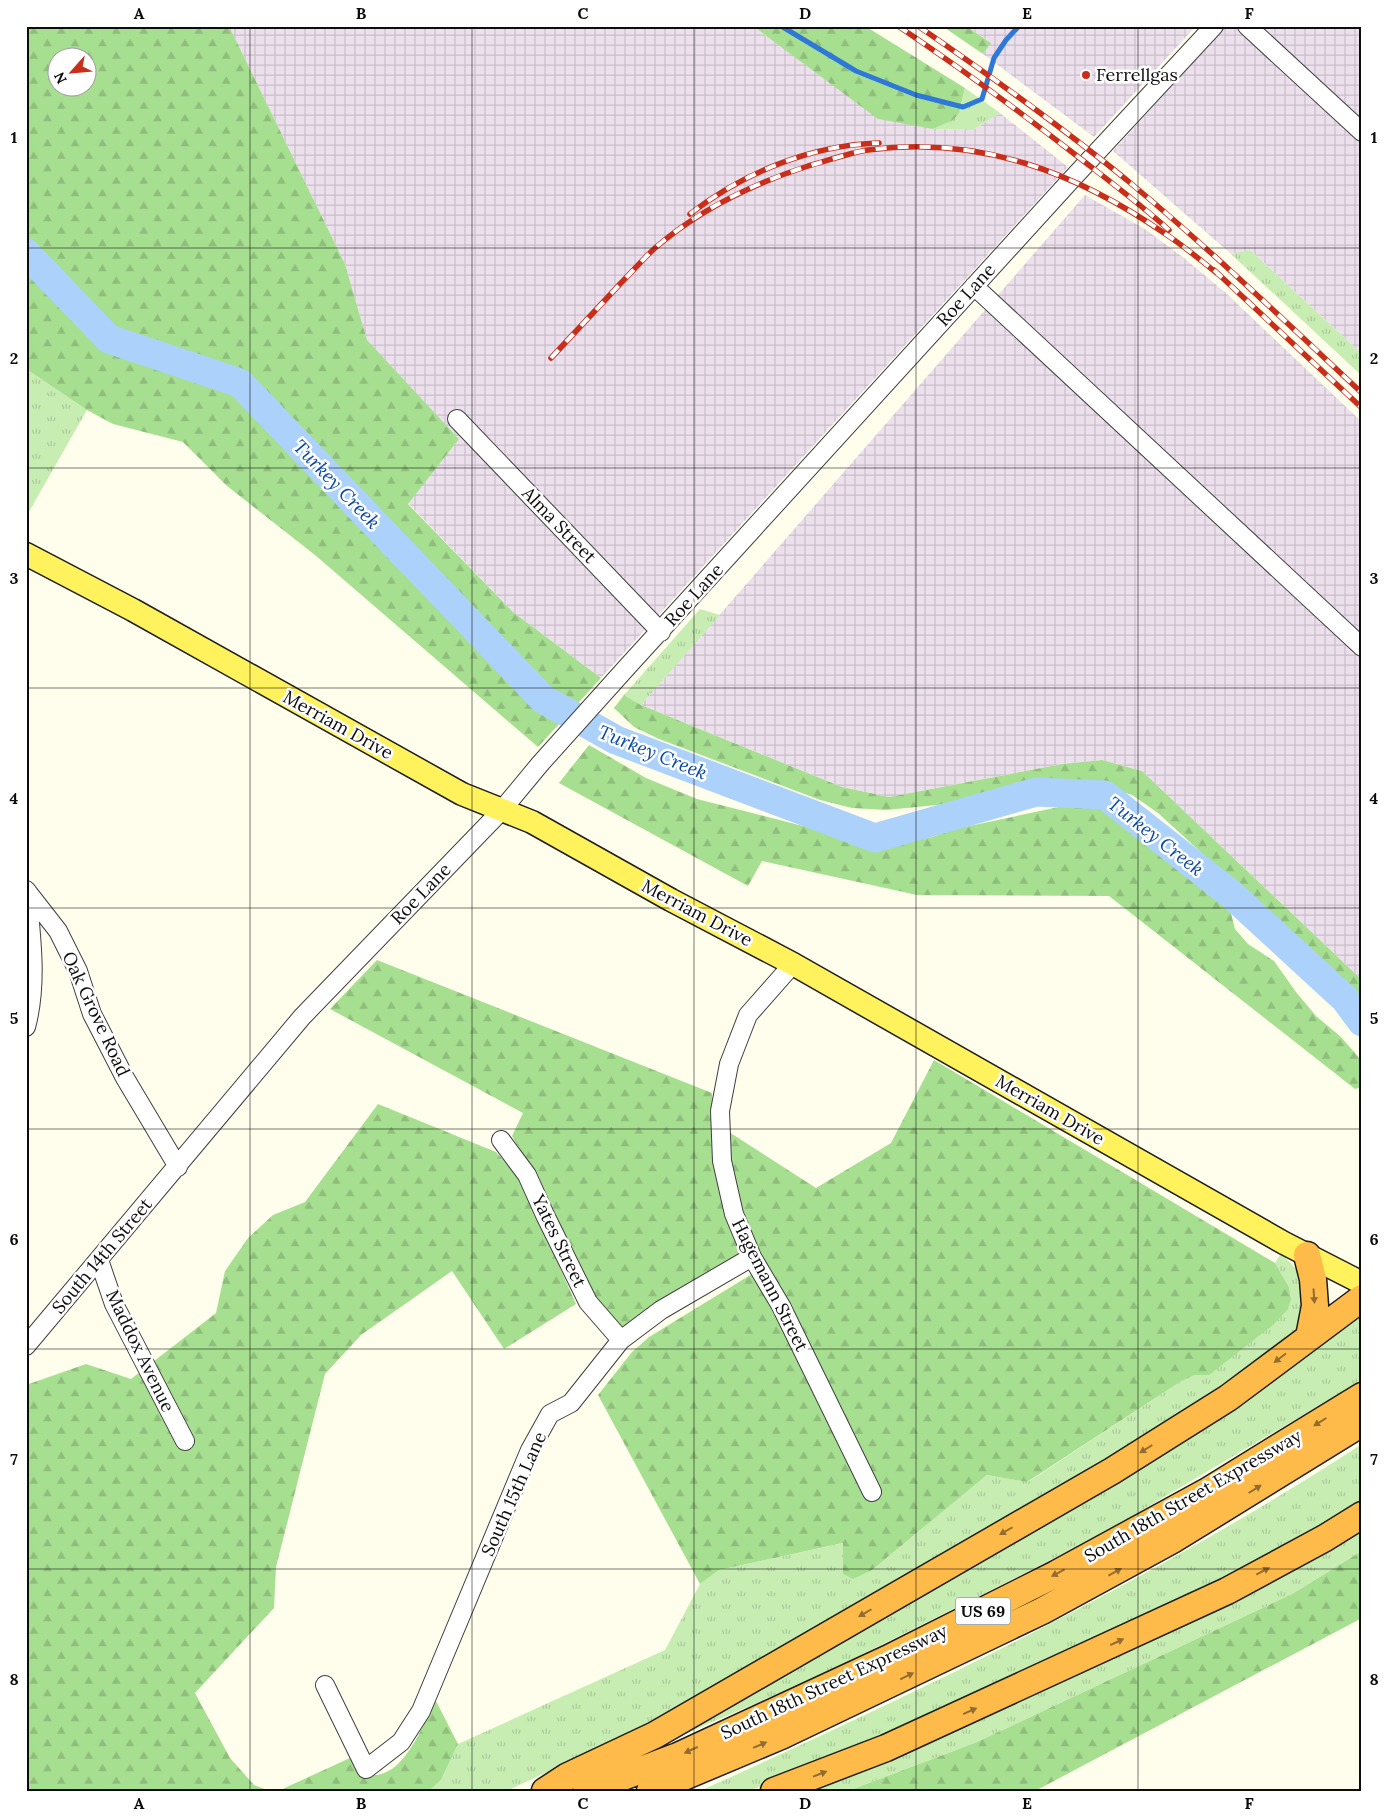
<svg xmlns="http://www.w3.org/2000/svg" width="1388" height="1817" font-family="Lora,serif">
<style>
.industrial{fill:url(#industrial-grid)}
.grass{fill:url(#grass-tufts)}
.forest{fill:url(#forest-firs);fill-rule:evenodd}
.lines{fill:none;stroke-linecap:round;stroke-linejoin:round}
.stream{stroke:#2d78d8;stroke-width:5}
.river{stroke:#acd1fb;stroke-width:29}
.minor-casing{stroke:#404040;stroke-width:20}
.major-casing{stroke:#1e1e1e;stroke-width:25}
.highway-casing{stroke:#1e1e1e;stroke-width:29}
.minor{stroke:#fff;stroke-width:18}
.major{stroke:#fff25c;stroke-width:22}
.highway{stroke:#ffbb4a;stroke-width:26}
.rail-casing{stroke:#c82e1a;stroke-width:5.5}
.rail{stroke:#fff;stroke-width:4;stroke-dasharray:11;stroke-linecap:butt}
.oneway{fill:#926d2f}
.grid{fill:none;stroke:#0d0d0d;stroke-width:1;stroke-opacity:0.55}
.poi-dot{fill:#c82e1a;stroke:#fff;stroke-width:2}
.labels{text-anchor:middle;stroke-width:5;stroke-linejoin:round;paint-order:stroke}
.shield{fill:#fff;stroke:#565656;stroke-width:1}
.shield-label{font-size:16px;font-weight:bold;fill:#0d0d0d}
.poi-label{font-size:18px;fill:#0d0d0d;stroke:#fff;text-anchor:start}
.street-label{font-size:18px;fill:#0d0d0d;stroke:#fff}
.water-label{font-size:19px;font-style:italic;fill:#0c4aa8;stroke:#fff}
.neatline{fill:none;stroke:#0d0d0d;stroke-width:2}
.grid-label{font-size:16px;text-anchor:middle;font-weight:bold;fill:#0d0d0d}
</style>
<defs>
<pattern id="industrial-grid" width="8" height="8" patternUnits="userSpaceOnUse" patternTransform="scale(1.25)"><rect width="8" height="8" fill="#ece0ec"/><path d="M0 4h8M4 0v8" fill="none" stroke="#c9bfc9"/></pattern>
<pattern id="grass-tufts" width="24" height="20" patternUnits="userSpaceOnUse" patternTransform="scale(1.25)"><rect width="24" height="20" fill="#c7edb3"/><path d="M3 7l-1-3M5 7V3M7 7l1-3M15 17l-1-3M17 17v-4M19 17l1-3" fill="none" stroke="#aaca99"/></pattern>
<pattern id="forest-firs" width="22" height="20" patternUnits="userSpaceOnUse" patternTransform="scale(1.25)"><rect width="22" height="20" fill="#a7df91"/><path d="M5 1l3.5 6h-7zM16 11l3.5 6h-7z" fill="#8fbe7c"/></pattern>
</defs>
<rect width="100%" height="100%" fill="#fffeec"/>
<path class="industrial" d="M 229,26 L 753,26 L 766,36 L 933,129 L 973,130 L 1000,113 L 1068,167 L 601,678 L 513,612 L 408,503 L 459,439 L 367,341 L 345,264 Z
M 966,26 L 1196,26 L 1094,137 L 983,54 L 990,42 Z
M 1226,26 L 1362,26 L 1362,354 L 1250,250 L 1231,254 L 1113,151 Z
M 1085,195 L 1145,229 L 1184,258 L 1226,293 L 1362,422 L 1362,980 L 1142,771 L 1102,760 L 1062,764 L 889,797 L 842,787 L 641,705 Z"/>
<path class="grass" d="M 965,88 L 1000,113 L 973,130 L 933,129 C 960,117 959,116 965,88 Z
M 1250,250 L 1362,354 L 1362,376 L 1231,254 Z
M 26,369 L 87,410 L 26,517 Z
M 700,609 L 720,615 L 641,705 L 624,695 Z
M 1281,1253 L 1296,1269 L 1303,1285 L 1302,1315 L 1297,1328 L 1288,1339 L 1270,1352 L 1169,1421 L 1061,1487 L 652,1722 L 507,1791 L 429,1791 L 441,1780 L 458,1744 L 665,1650 L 700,1584 L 719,1570 L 844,1543 L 843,1573 L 872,1570 L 987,1475 L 1028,1482 L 1180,1382 L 1195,1375 L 1209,1374 L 1291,1298 L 1289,1287 L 1275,1263 Z
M 1362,1308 L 1362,1380 L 1132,1516 L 1043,1564 L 819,1676 L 680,1736 L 676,1729 Z
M 1362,1444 L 1362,1506 L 1205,1592 L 806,1773 L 747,1791 L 700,1791 C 928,1688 1151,1581 1362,1444 Z
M 1362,1526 L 1362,1551 L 1292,1594 L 977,1742 L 848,1791 L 804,1791 Z"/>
<path class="forest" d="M 26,26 L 229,26 L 345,264 L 367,340 L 459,439 L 408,504 L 513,612 L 601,678 L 538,747 L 315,555 L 227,486 L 183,442 L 113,424 L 87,410 L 26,369 ZM 58,58 L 88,58 L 88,88 L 58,88 Z
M 753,26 L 865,26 L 965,88 L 959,113 L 953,120 L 933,129 L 878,119 Z
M 942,26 L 966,26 L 991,43 L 983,54 Z
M 624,695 L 641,705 L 842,787 L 889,797 L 1062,764 L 1102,760 L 1142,771 L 1362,980 L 1362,1007 L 1336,976 L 1158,813 L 1132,795 L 1107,787 L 1090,784 L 1026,781 L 947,804 L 886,810 L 852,808 L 820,800 L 659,739 L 634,727 L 614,708 Z
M 589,745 L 646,778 L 697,799 L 799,825 L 889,844 L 932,837 L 955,829 L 1073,804 L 1108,809 L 1170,860 L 1202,881 L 1222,900 L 1230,909 L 1235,929 L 1248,944 L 1274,961 L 1296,992 L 1316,1016 L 1341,1037 L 1362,1061 L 1362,1087 L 1355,1089 L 1109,896 L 917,895 L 762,861 L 748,886 L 559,783 Z
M 377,960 L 712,1093 L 713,1139 L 740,1250 L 739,1258 L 629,1331 L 618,1329 L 593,1294 L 538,1179 L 512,1136 L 523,1113 L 330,1009 Z
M 934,1060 L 1275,1263 L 1289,1287 L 1291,1298 L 1288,1309 L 1273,1325 L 1209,1375 L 1195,1375 L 1180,1382 L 1027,1482 L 987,1475 L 872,1570 L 853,1579 L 843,1574 L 843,1543 L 719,1570 L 700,1584 L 598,1395 L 632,1352 L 649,1337 L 765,1266 L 742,1216 L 729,1158 L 729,1132 L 816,1188 L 891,1143 Z
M 378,1104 L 496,1152 L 512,1170 L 525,1189 L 576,1304 L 504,1349 L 452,1271 L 361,1335 L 325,1374 L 276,1567 L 274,1608 L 195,1693 L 230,1758 L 254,1785 L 270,1791 L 26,1791 L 26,1385 L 86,1364 L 131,1379 L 216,1313 L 225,1271 L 248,1238 L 273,1215 L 305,1202 Z
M 1362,1551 L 1362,1618 L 1035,1791 L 848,1791 L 977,1742 L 1292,1594 Z
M 436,1701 L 458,1744 L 441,1780 L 429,1791 L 278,1791 L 350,1758 L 365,1774 C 371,1775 378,1776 384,1773 C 408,1765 424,1722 436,1701 Z"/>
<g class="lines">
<path class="stream" d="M 781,26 L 856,71 L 916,95 L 963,107 L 982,99 L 994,58 L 1006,40 L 1019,26"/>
<path class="river" d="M 26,253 L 109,339 L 240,383 L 543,699 L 616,740 L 875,838 L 1036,792 L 1105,795 L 1232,895 L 1345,999 L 1362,1022"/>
<defs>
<path id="minor" d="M 1247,26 L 1362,132
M 974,286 L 1362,647
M 457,419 L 661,632
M 26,890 L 58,931 L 78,971 L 92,1014 L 125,1078 L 178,1167
M 793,964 L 748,1015 L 729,1064 L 720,1111 L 722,1161 L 734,1214 L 752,1257 L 781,1306 L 872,1492
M 26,1027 C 38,983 31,936 27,891
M 501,1140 L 527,1175 L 545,1215 L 588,1302 L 621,1340
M 99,1260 L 114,1304 L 185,1441
M 26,1346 L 302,1017 L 501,811 L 540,764 L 628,666 L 1071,180 L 1214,26
M 325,1685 L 366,1769 L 401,1742 L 421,1711 L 530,1450 L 550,1414 L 571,1403 L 621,1340 L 661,1310 L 752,1257"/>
<path id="major" d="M 26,554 L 133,610 L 462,794 L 532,822 L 671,900 L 793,964 L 1284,1243 L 1362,1283"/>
<path id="highway" d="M 1307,1255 L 1313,1279 L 1315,1306 L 1309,1337
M 545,1791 L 568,1776 L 655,1735 L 1112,1471 L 1228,1398 L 1362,1298
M 586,1791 L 678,1756 L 887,1659 L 1056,1574 L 1206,1492 L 1362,1396
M 650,1791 L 781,1736 L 1042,1611 L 1174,1539 L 1362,1423
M 774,1791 L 886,1748 L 1227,1591 L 1325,1538 L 1362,1515"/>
</defs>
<use href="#minor" class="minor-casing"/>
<use href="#major" class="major-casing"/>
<use href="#highway" class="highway-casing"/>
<use href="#minor" class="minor"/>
<use href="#major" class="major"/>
<use href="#highway" class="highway"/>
<defs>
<path id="rail" d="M 898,26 C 959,67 1019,111 1077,156 C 1108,180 1140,204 1169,230
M 918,26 C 992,77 1065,129 1134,186 C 1213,252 1287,323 1362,393
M 690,214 C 743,173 811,145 879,143
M 1214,270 L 1362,408
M 551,358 C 574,333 597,309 620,284 C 632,272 643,259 655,248 C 700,209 752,184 808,166 C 827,161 848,153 868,150 C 979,135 1076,172 1167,235 C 1185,247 1202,261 1219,275"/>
</defs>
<use href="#rail" class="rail-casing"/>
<use href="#rail" class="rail"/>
</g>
<defs><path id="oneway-solid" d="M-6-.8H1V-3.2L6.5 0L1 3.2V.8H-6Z" transform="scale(1.25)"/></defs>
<g class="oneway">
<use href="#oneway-solid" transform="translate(1314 1296) rotate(86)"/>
<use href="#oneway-solid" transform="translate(1280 1358) rotate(143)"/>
<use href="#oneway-solid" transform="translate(1320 1422) rotate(148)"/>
<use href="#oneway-solid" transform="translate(1146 1449) rotate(148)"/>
<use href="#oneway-solid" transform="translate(1255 1489) rotate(-32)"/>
<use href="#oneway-solid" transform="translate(1006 1531) rotate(150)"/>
<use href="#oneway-solid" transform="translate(1263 1571) rotate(-28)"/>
<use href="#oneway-solid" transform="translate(1115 1572) rotate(-29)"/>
<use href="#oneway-solid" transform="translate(1058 1573) rotate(152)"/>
<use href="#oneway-solid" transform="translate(865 1613) rotate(150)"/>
<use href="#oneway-solid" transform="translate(1117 1642) rotate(-25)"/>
<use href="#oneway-solid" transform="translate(907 1676) rotate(-26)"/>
<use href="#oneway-solid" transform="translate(970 1711) rotate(-24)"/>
<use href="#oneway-solid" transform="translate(760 1745) rotate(-23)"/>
<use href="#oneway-solid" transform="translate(691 1750) rotate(155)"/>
<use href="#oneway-solid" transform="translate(820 1774) rotate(-21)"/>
</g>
<path class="grid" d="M 250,26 L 250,1791M 472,26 L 472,1791M 694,26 L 694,1791M 916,26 L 916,1791M 1138,26 L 1138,1791M 26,248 L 1362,248M 26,468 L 1362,468M 26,688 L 1362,688M 26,908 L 1362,908M 26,1129 L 1362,1129M 26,1349 L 1362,1349M 26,1569 L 1362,1569"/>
<circle class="poi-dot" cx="1086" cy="75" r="5"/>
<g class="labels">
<rect class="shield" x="955.5" y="1597.5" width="55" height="27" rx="4"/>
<g class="shield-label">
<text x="983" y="1617">US 69</text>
</g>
<g class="poi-label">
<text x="1096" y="81">Ferrellgas</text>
</g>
<g class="street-label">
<text transform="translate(966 295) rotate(-48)" y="6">Roe Lane</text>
<text transform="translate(559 525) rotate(46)" y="6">Alma Street</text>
<text transform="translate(694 595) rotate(-48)" y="6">Roe Lane</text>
<text transform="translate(338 725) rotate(29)" y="6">Merriam Drive</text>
<text transform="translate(421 894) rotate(-46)" y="6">Roe Lane</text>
<text transform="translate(697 913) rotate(28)" y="6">Merriam Drive</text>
<text transform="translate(96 1014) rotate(65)" y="6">Oak Grove Road</text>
<text transform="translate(1050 1110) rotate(30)" y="6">Merriam Drive</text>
<text transform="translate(559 1241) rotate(64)" y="6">Yates Street</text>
<text transform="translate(102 1256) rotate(-50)" y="6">South 14th Street</text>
<text transform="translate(770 1285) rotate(63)" y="6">Hagemann Street</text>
<text transform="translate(140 1351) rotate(64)" y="6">Maddox Avenue</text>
<text transform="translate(514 1494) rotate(-66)" y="6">South 15th Lane</text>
<text transform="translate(1193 1496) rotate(-30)" y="6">South 18th Street Expressway</text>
<text transform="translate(834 1682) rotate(-25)" y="6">South 18th Street Expressway</text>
</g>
<g class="water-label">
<text transform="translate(337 484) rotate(46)" y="7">Turkey Creek</text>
<text transform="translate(653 752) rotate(22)" y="7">Turkey Creek</text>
<text transform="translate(1156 836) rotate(38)" y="7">Turkey Creek</text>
</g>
</g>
<rect width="1388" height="1817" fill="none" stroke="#ffffff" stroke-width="55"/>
<g transform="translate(72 72) rotate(243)"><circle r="24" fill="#ffffff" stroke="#9e9e9e"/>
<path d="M0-4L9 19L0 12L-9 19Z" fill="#c82e1a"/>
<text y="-8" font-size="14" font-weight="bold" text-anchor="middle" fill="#0d0d0d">N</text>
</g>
<rect x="28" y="28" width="1332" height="1762" class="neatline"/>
<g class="grid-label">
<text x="139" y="19">A</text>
<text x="361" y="19">B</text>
<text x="583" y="19">C</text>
<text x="805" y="19">D</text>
<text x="1027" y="19">E</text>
<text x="1249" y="19">F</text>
<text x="14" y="143">1</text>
<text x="1374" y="143">1</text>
<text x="14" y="364">2</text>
<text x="1374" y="364">2</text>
<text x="14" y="584">3</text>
<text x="1374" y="584">3</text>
<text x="14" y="804">4</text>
<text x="1374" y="804">4</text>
<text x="14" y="1024">5</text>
<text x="1374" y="1024">5</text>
<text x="14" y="1245">6</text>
<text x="1374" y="1245">6</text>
<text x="14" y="1465">7</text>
<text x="1374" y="1465">7</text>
<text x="14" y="1685">8</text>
<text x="1374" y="1685">8</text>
<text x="139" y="1809">A</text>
<text x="361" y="1809">B</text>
<text x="583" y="1809">C</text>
<text x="805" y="1809">D</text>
<text x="1027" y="1809">E</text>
<text x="1249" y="1809">F</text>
</g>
</svg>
